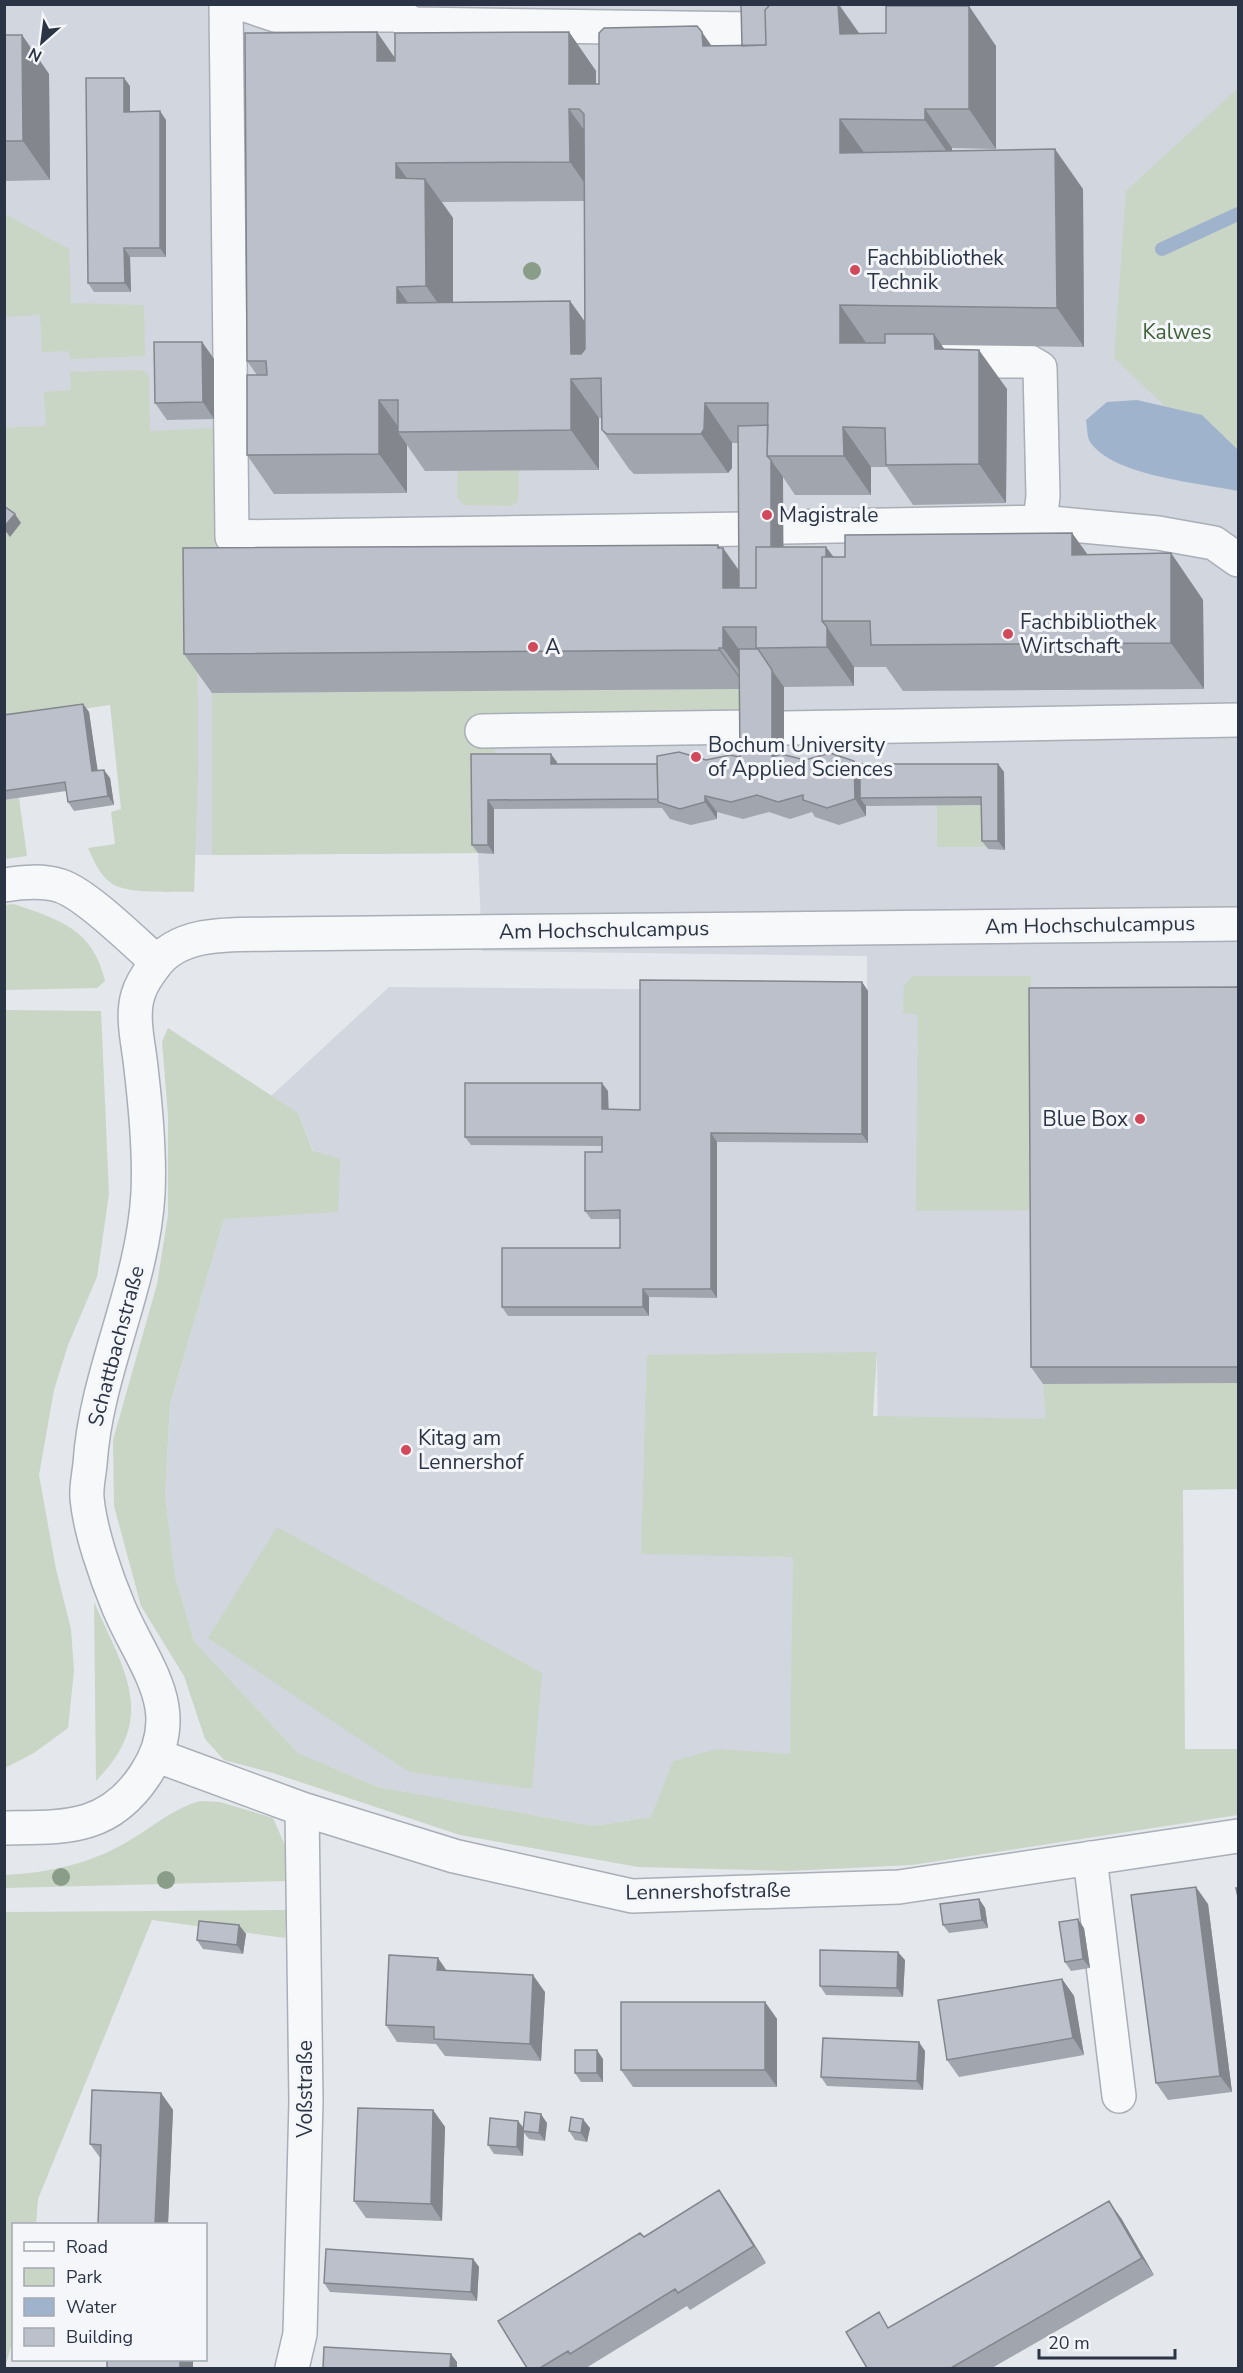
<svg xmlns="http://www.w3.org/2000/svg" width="1243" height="2373" font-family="'Nunito Sans',sans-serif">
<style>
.built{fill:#d2d6de}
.green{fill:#c9d6c5}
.water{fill:#9fb4cc}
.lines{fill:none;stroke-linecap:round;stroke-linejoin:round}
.stream{stroke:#9fb4cc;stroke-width:14}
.minor-casing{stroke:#a9aeb7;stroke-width:36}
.minor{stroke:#f7f8fa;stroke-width:33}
.tree{fill:#899d89}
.wall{fill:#a1a5ae;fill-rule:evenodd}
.shaded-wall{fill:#83868d}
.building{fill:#bbc0ca;stroke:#83868d;stroke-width:1.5;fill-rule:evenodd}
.poi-dot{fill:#d1495b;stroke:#f4f6f9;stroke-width:2}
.labels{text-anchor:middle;stroke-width:6;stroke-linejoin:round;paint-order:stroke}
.poi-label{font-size:21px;fill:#2b3445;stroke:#f4f6f9;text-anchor:start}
.park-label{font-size:21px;fill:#3f6138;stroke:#f4f6f9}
.street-label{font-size:21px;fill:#2b3445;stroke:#f4f6f9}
</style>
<rect width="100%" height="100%" fill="#e4e7ec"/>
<path class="built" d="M 4,5 L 1238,5 L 1238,1448 L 878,1452 L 877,1352 L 641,1553 L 794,1557 L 789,1815 L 651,1817 L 593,1826 L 378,1787 L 298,1753 L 194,1641 L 175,1576 L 165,1495 L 170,1404 L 224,1219 L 338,1211 L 298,1113 L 271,1096 L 389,987 L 867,991 L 867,956 L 482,951 L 478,853 L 197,855 L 142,842 L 165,672 L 5,468 Z"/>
<path class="green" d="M 1238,88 L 1238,475 L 1114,358 L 1126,191 Z
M 5,214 L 69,249 L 71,303 L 144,305 L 145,356 L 70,359 L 69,351 L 42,352 L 40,315 L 5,317 Z
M 143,370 L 149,376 L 150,431 L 217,428 L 221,541 L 202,557 L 197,568 L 198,776 L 194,892 C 174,891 127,895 111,883 C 99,874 94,861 88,848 L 115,844 L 111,812 L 121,809 L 110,705 L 5,720 L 5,428 L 46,426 L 44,392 L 71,390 L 70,372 Z
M 519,470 L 518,502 L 511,506 L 463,505 L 457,497 L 458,471 Z
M 747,689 L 746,724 L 495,722 L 495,762 L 477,763 L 478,853 L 212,855 L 212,693 Z
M 937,796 L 990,796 L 990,847 L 937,847 Z
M 19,798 L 27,856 L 5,859 L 5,800 Z
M 14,904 C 60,920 93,929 105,981 L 97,988 L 5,990 L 5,905 Z
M 913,976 L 1031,976 L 1038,1210 L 916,1211 L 918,1015 L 903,1013 L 904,985 Z
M 5,1010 L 101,1011 L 109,1194 L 97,1277 L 68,1345 L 54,1390 L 39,1475 L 56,1569 L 71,1629 L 74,1671 L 68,1728 L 34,1753 L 5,1768 Z
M 168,1028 L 298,1113 L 313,1151 L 340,1159 L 338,1212 L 224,1219 L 170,1404 L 165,1495 L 175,1576 L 194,1641 L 298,1753 L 378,1787 L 593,1826 L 651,1817 L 673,1761 L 717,1749 L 790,1754 L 793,1557 L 641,1554 L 647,1355 L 877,1352 L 873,1416 L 1046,1419 L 1043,1384 L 1238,1383 L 1238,1489 L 1183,1490 L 1185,1749 L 1238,1749 L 1238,1815 L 912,1865 L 788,1871 L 638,1867 L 460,1835 L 273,1773 L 224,1760 L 205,1739 L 184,1676 L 141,1606 L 114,1506 L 113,1440 L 157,1284 L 168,1215 L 168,1115 L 162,1042 Z
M 277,1527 L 542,1673 L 532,1789 L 409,1772 L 208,1638 Z
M 94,1602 C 124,1671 159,1717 96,1781 Z
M 200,1801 L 220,1802 L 273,1818 L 287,1850 L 289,1881 L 5,1888 L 4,1875 C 49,1873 94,1863 132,1839 C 155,1825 174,1808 200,1801 Z
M 287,1910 L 285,1938 L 152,1920 L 38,2199 L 36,2224 L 14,2224 L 13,2339 L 5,2368 L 5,1912 Z"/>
<path class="water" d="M 1137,400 L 1202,415 L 1238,450 L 1238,491 C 1200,483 1113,476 1090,442 C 1087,437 1087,426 1086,420 L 1107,402 Z"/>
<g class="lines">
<path class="stream" d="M 1162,249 L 1238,214"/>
<defs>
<path id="minor" d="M 226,4 L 232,537 L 746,529
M 243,4 L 275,15 L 398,15 L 413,24 L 751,29
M 942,361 L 1028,361 L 1040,368 L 1043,496 L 1040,522
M 784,527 L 1040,522 L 1158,533 L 1214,543 L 1238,560
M 785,728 L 1238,720
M 482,731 L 750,727
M 4,885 C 23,882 43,880 61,886 C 87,895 134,942 157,962
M 158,1756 L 302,1809 L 454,1856 L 632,1896 L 899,1887 L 1238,1836
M 4,1828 C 64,1827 108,1831 145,1775 C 188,1710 144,1667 119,1608 C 106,1577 90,1531 87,1498 C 86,1487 89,1475 90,1464 C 96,1371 143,1287 148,1193 C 150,1151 146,1110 141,1068 C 139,1046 131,1017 138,995 C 141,984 148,974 155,965 C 181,929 237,935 277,934 L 1238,924
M 1090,1858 L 1119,2096
M 292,2368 L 300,2334 L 306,2101 L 302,1809"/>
</defs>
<use href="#minor" class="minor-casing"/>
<use href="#minor" class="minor"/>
</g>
<g class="tree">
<circle cx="532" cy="271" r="9"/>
<circle cx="61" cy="1877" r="9"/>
<circle cx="166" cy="1880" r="9"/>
</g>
<path class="wall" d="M 839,4 L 859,33 L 996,46 L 996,149 L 952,148 L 952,151 L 1083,189 L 1084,347 L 941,345 L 944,349 L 1007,389 L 1006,503 L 913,505 L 887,467 L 871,467 L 871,495 L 795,495 L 783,477 L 783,547 L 826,547 L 834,557 L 845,557 L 1072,533 L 1088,555 L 1171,553 L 1203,600 L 1204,689 L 903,691 L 886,667 L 854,667 L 854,686 L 784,687 L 784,755 L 805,760 L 854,761 L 856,764 L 998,764 L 1004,772 L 1005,850 L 988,849 L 982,841 L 981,805 L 866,806 L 866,816 L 839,825 L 815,817 L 812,812 L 790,819 L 769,812 L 743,819 L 717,812 L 717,819 L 691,825 L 670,819 L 662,808 L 494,809 L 494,854 L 478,853 L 472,845 L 471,754 L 557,762 L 557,764 L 657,764 L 740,757 L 740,689 L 212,693 L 184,654 L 720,548 L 723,548 L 739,570 L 738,443 L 732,443 L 732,468 L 728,473 L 634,474 L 629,469 L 602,430 L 601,418 L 599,418 L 599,470 L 425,471 L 407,445 L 407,493 L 274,494 L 247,455 L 257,375 L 247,361 L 395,57 L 569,32 L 596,71 L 596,84 L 599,84 L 712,46 L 742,46 ZM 584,201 L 585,322 L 570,301 L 453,302 L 453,218 L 442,202 Z
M 4,35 L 22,35 L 49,74 L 50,180 L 4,181 Z
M 130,86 L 130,112 L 166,120 L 166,257 L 130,257 L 131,292 L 94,292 L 88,283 Z
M 202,342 L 214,359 L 214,419 L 167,420 L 155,403 Z
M 83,704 L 89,712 L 97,770 L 110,778 L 114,805 L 74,811 L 68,802 L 66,791 L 4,800 L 4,715 Z
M 862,982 L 868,991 L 868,1143 L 717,1142 L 717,1298 L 649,1297 L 649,1316 L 508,1316 L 502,1307 L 620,1248 L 620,1219 L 591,1219 L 585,1211 L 602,1152 L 602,1146 L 471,1145 L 465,1137 L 608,1091 L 608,1110 L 640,1110 Z
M 1239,987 L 1239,1383 L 1043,1384 L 1031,1367 Z
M 979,1899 L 985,1908 L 988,1928 L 949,1933 L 943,1925 Z
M 1208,1904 L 1232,2092 L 1168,2100 L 1156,2083 Z
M 239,1925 L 246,1934 L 243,1954 L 203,1949 L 197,1940 Z
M 1084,1928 L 1090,1968 L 1071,1971 L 1065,1962 Z
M 905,1960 L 903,1997 L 826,1995 L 820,1986 Z
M 447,1971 L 545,1992 L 541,2061 L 445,2056 L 436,2044 L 397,2042 L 386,2025 Z
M 1062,1979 L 1074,1996 L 1084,2055 L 959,2077 L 947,2060 Z
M 765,2002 L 777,2019 L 777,2087 L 633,2087 L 621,2070 Z
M 925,2051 L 923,2090 L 827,2086 L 821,2077 Z
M 603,2059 L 603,2082 L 581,2082 L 575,2073 Z
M 161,2093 L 173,2110 L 168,2224 L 98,2224 L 101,2159 L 90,2144 Z
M 433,2110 L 445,2127 L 442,2221 L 366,2218 L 354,2201 Z
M 518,2121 L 523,2127 L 547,2123 L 545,2141 L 529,2139 L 524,2133 L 523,2156 L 494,2154 L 488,2145 Z
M 590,2128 L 587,2142 L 575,2140 L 569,2131 Z
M 719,2190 L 731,2207 L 766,2263 L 690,2310 L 687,2306 L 586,2368 L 527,2368 L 644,2237 Z
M 1121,2218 L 1154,2275 L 992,2368 L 867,2368 Z
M 473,2259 L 479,2267 L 477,2301 L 330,2292 L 324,2283 Z"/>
<path class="shaded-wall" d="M 838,4 L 866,43 L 840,34 Z
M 969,6 L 996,46 L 996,149 L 969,109 Z
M 377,32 L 404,71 L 377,61 Z
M 569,32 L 596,71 L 596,124 L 569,84 Z
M 702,32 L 729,71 L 703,46 Z
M 22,35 L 49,74 L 50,180 L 23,141 Z
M 124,78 L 130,86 L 130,121 L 124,112 Z
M 569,109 L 597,148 L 597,201 L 570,162 Z
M 925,109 L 952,148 L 952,159 L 925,120 Z
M 160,111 L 166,120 L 166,257 L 160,248 Z
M 840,119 L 868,158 L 840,153 Z
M 1055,149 L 1083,189 L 1084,347 L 1057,308 Z
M 396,163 L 424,202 L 396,178 Z
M 425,179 L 453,218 L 453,325 L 426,286 Z
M 124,248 L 130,257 L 131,292 L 125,283 Z
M 397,287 L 424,326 L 397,303 Z
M 570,301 L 598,340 L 598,378 L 571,354 Z
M 840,305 L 867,344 L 840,343 Z
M 934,334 L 961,373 L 935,349 Z
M 202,342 L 214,359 L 214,419 L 203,402 Z
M 979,350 L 1007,389 L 1006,503 L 979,464 Z
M 571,379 L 599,418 L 599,470 L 571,430 Z
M 379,400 L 402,432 L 398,432 L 407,445 L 407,493 L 379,454 Z
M 705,403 L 732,443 L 732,468 L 728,473 L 701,434 Z
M 843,427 L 871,467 L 871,495 L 844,456 Z
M 771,460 L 783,477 L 784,628 L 772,611 Z
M 15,514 L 21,523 L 10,537 L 4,529 L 4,527 Z
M 1072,533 L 1105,579 L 1072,555 Z
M 718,545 L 723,552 L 723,548 L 750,587 L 750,611 L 723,588 Z
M 826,547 L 854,586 L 827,621 Z
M 1171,553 L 1203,600 L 1204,689 L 1171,643 Z
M 723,627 L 751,666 L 751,687 L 723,648 Z
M 827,627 L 854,667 L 854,686 L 827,647 Z
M 719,648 L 747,687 L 747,689 L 719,650 Z
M 772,670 L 784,687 L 784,773 L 772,757 Z
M 83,704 L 89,712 L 99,779 L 92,771 Z
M 551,754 L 557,762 L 557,773 L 551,764 Z
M 854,761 L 866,778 L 860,798 L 866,806 L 866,816 L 855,799 Z
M 998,764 L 1004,772 L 1005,850 L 998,841 Z
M 104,770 L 110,778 L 114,805 L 108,796 Z
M 705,796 L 717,812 L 717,819 L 705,802 Z
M 488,800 L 494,809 L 494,854 L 488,845 Z
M 862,982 L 868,991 L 868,1143 L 862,1134 Z
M 602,1083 L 608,1091 L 609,1118 L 602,1109 Z
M 711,1133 L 717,1142 L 717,1298 L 711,1289 Z
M 643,1289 L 649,1297 L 649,1316 L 643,1307 Z
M 1196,1887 L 1208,1904 L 1232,2092 L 1220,2076 Z
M 979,1899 L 985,1908 L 988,1928 L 982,1920 Z
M 1078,1919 L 1084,1928 L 1090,1968 L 1083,1959 Z
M 239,1925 L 246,1934 L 243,1954 L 237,1945 Z
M 898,1952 L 905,1960 L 903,1997 L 897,1988 Z
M 438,1958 L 449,1974 L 437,1970 Z
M 533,1975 L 545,1992 L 541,2061 L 530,2044 Z
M 1062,1979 L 1074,1996 L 1084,2055 L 1073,2038 Z
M 765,2002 L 777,2019 L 777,2087 L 765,2070 Z
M 919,2042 L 925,2051 L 923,2090 L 917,2081 Z
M 597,2050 L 603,2059 L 603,2082 L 597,2073 Z
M 161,2093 L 173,2110 L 168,2224 L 155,2224 Z
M 433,2110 L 445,2127 L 442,2221 L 431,2204 Z
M 541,2114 L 547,2123 L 545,2141 L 539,2133 Z
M 583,2119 L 590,2128 L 587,2142 L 581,2133 Z
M 518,2121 L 524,2129 L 523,2131 L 524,2133 L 523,2156 L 517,2147 Z
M 719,2190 L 731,2207 L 766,2263 L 754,2246 Z
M 1109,2201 L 1121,2218 L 1154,2275 L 1142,2258 Z
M 473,2259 L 479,2267 L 477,2301 L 471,2292 Z
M 451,2354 L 457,2362 L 457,2368 L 450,2368 Z
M 180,2360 L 193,2360 L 193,2368 L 180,2368 Z"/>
<path class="building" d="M 741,4 L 774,4 L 770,5 L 765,10 L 766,45 L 742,46 Z
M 838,4 L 840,34 L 886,33 L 886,6 L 969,6 L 969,109 L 925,109 L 925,120 L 840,119 L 840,153 L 1055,149 L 1057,308 L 840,305 L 840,343 L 885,343 L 885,334 L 934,334 L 935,349 L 979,350 L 979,464 L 886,465 L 885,428 L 843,427 L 844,456 L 767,456 L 768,403 L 705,403 L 704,429 L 701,434 L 607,434 L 602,430 L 601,378 L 571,379 L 571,430 L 398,432 L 398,400 L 379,400 L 379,454 L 247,455 L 247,375 L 267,375 L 266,361 L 247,361 L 245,33 L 377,32 L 377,61 L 395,61 L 395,33 L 569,32 L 569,84 L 599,84 L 599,33 L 604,28 L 697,26 L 702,32 L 703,46 L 766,45 L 765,10 L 770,5 ZM 569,109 L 579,109 L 584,114 L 585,349 L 581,354 L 571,354 L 570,301 L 397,303 L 397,287 L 426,286 L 425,179 L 396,178 L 396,163 L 570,162 Z
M 4,35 L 22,35 L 23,141 L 4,141 Z
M 86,78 L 124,78 L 124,112 L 160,111 L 160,248 L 124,248 L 125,283 L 88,283 Z
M 154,342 L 202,342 L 203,402 L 155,403 Z
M 768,425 L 767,456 L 771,460 L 771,547 L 756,547 L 756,588 L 739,588 L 738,426 Z
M 4,506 L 15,514 L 4,527 Z
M 1072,533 L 1072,555 L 1171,553 L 1171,643 L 871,645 L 870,621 L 822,621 L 822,557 L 845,557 L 845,535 Z
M 718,545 L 718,548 L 723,548 L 723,588 L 756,588 L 756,547 L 826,547 L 826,557 L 822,557 L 822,621 L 827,627 L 827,647 L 756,648 L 756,627 L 723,627 L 723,648 L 719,648 L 719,650 L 184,654 L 183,548 Z
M 739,649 L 758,649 L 772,670 L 772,757 L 781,754 L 805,760 L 830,753 L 854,761 L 855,799 L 827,808 L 803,800 L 803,795 L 778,802 L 757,795 L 731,802 L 705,796 L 705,802 L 680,809 L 658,802 L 657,756 L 679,752 L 706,760 L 730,755 L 740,757 Z
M 83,704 L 92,771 L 104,770 L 108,796 L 68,802 L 65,782 L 4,791 L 4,715 Z
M 471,754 L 551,754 L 551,764 L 657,764 L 658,799 L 488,800 L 488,845 L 472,845 Z
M 856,764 L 998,764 L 998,841 L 982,841 L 981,797 L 860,798 L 860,769 Z
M 640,980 L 862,982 L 862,1134 L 711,1133 L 711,1289 L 643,1289 L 643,1307 L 502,1307 L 502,1248 L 620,1248 L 620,1210 L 585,1211 L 585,1152 L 602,1152 L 602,1137 L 465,1137 L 465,1083 L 602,1083 L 602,1109 L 640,1110 Z
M 1239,987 L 1239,1367 L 1031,1367 L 1029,988 Z
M 1196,1887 L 1220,2076 L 1156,2083 L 1131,1895 Z
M 1236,1888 L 1239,1888 L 1239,1901 Z
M 979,1899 L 982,1920 L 943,1925 L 940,1904 Z
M 1078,1919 L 1083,1959 L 1065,1962 L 1059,1922 Z
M 199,1921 L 239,1925 L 237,1945 L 197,1940 Z
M 820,1950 L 898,1952 L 897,1988 L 820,1986 Z
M 389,1955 L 438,1958 L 437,1970 L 533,1975 L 530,2044 L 434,2039 L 434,2027 L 386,2025 Z
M 1062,1979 L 1073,2038 L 947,2060 L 938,2000 Z
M 621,2002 L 765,2002 L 765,2070 L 621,2070 Z
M 823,2038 L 919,2042 L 917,2081 L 821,2077 Z
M 575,2050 L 597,2050 L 597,2073 L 575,2073 Z
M 92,2090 L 161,2093 L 155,2224 L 98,2224 L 101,2145 L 90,2144 Z
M 358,2108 L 433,2110 L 431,2204 L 354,2201 Z
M 525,2112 L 541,2114 L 539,2133 L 523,2131 Z
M 571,2117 L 583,2119 L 581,2133 L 569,2131 Z
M 490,2118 L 518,2121 L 517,2147 L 488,2145 Z
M 719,2190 L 754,2246 L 678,2293 L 675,2289 L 570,2354 L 568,2351 L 540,2368 L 527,2368 L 498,2321 L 640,2233 L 644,2237 Z
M 1109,2201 L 1142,2258 L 951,2368 L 867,2368 L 846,2332 L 879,2312 L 888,2328 Z
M 326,2249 L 473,2259 L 471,2292 L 324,2283 Z
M 324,2347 L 451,2354 L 450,2368 L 323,2368 Z
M 107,2360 L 180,2360 L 180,2368 L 107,2368 Z"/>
<g class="poi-dot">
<circle cx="855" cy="270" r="6"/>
<circle cx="767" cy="515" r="6"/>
<circle cx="1008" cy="634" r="6"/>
<circle cx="533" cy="647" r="6"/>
<circle cx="696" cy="757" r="6"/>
<circle cx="1140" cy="1119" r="6"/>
<circle cx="406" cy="1450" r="6"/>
</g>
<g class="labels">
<g class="poi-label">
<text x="867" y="265">Fachbibliothek<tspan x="867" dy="24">Technik</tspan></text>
<text x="779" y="522">Magistrale</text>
<text x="1020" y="629">Fachbibliothek<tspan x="1020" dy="24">Wirtschaft</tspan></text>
<text x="545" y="654">A</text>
<text x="708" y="752">Bochum University<tspan x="708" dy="24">of Applied Sciences</tspan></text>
<text x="1128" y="1126" text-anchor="end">Blue Box</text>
<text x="418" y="1445">Kitag am<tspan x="418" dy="24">Lennershof</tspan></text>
</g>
<g class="park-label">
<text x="1177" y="339">Kalwes</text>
</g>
<g class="street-label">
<text transform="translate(1090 925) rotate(-1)" y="7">Am Hochschulcampus</text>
<text transform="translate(604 930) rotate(-1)" y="7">Am Hochschulcampus</text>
<text transform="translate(116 1346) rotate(-75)" y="7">Schattbachstraße</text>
<text transform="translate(708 1891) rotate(-1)" y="7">Lennershofstraße</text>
<text transform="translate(305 2089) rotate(-90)" y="7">Voßstraße</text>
</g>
</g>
<rect width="1243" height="2373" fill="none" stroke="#2b3445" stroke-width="12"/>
<rect x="12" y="2223" width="195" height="138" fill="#f4f6f9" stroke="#a4a8b1" stroke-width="1.5"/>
<rect x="24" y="2242" width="30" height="9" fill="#f7f8fa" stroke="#a4a8b1" stroke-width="1.5"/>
<text x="66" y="2253" font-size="18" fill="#2b3445">Road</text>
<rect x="24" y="2268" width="30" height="18" fill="#c9d6c5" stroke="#a4a8b1" stroke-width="1.5"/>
<text x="66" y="2283" font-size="18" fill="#2b3445">Park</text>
<rect x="24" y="2298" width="30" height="18" fill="#9fb4cc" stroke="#a4a8b1" stroke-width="1.5"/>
<text x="66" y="2313" font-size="18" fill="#2b3445">Water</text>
<rect x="24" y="2328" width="30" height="18" fill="#bbc0ca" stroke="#a4a8b1" stroke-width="1.5"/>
<text x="66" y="2343" font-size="18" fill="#2b3445">Building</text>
<g transform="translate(42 42) rotate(208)" stroke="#f4f6f9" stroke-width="4.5" paint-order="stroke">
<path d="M0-4.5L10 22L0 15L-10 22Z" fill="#2b3445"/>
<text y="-9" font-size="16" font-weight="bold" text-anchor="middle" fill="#2b3445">N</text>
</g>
<path d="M1039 2349v9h136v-9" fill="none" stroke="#2b3445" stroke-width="3"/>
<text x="1048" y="2349" font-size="18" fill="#2b3445" stroke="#f4f6f9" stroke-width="4.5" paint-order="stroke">20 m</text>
</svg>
